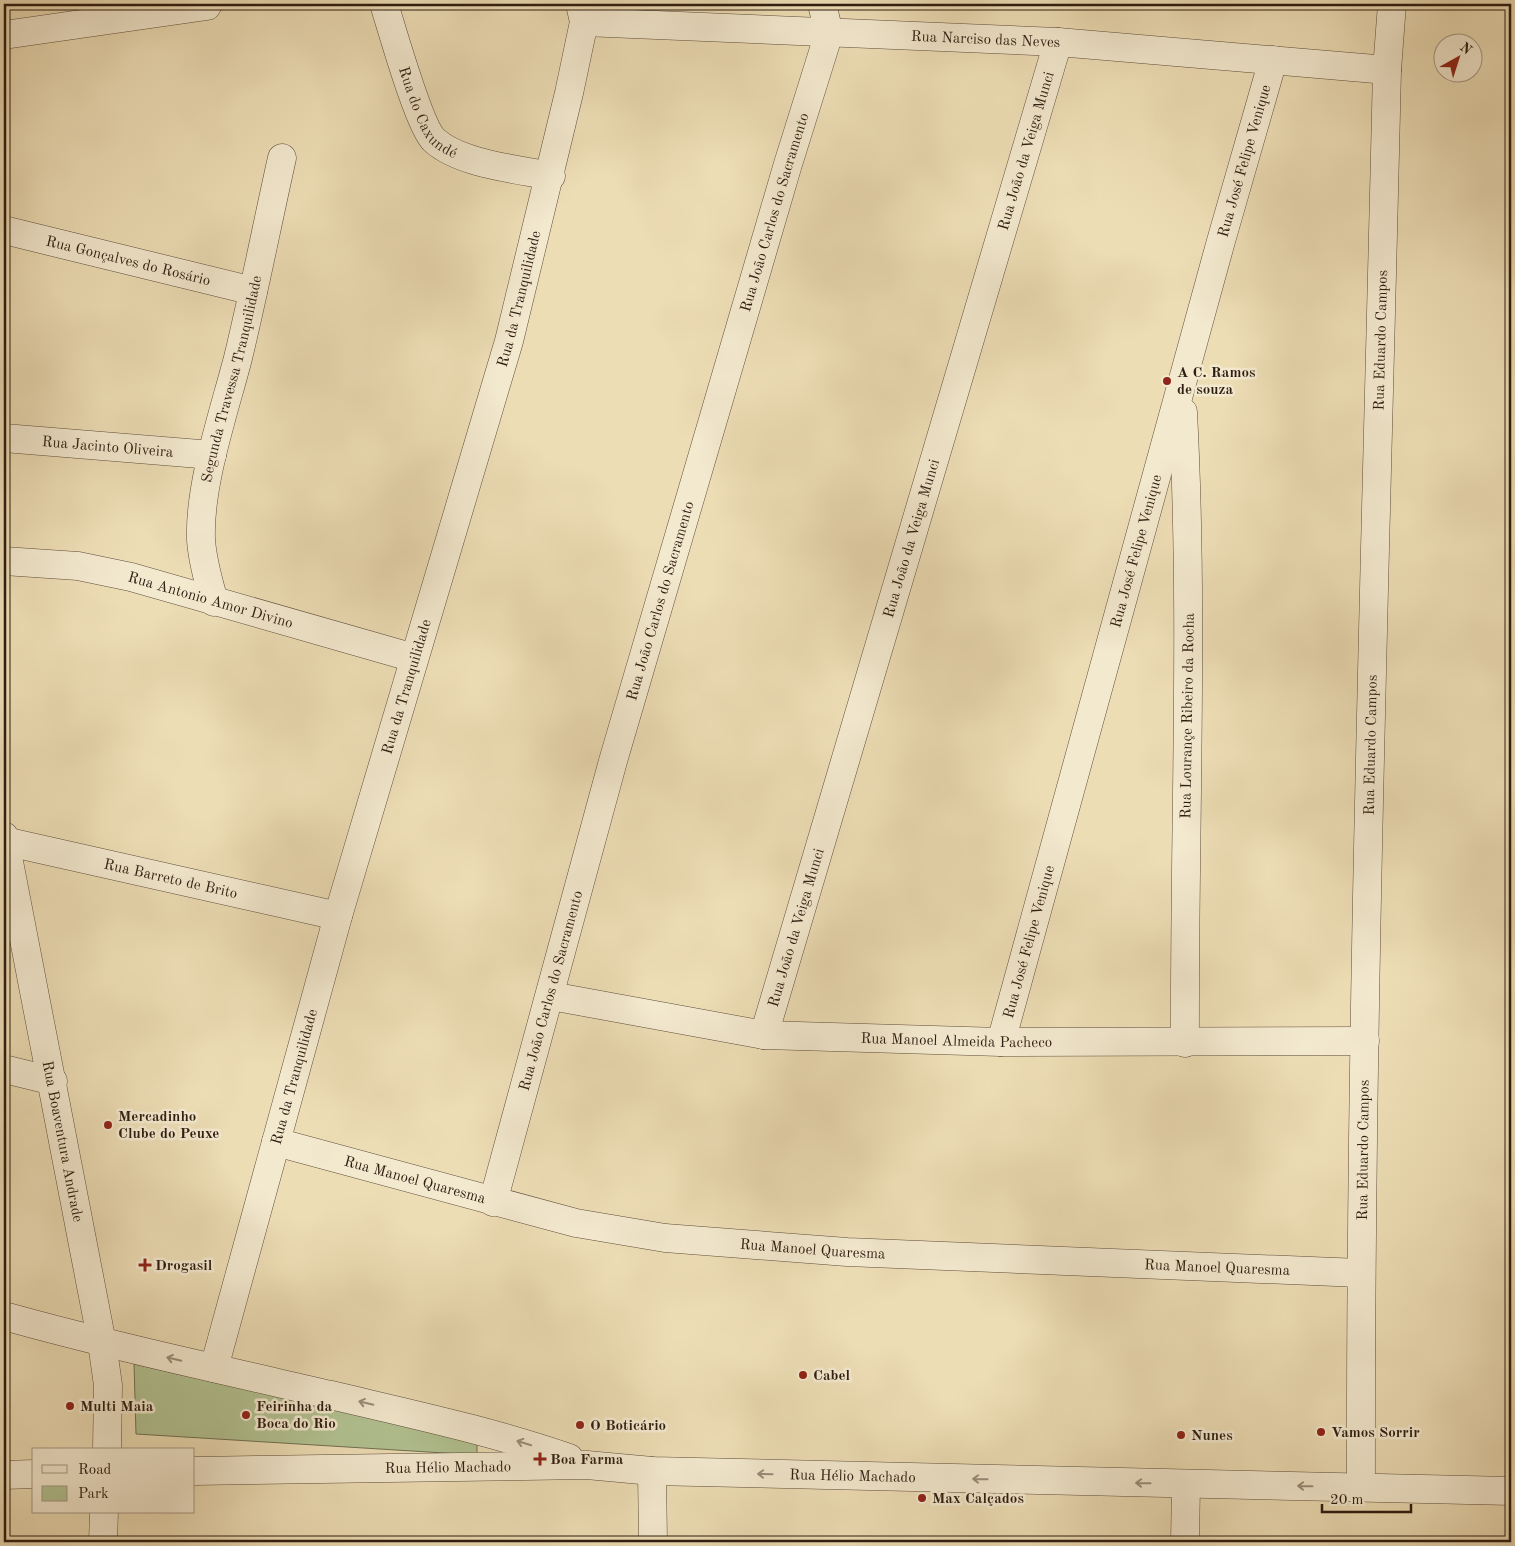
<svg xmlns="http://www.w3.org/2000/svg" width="1515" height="1546" font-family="'Old Standard TT',serif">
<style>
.green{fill:#b2c292;stroke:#707052}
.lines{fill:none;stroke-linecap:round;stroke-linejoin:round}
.minor-casing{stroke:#5e4d3a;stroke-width:29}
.minor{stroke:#f3e9cf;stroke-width:28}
.oneway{stroke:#9a8d7a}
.poi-dot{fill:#8f2418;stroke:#f3e9cf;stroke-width:2}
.labels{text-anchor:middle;stroke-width:5;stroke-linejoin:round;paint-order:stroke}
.street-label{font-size:15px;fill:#2e1d11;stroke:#f3e9cf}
.poi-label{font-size:15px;font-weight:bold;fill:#2e1d11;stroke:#f3e9cf;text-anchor:start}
</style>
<rect width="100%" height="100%" fill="#edddb5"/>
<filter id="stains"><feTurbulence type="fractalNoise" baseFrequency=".004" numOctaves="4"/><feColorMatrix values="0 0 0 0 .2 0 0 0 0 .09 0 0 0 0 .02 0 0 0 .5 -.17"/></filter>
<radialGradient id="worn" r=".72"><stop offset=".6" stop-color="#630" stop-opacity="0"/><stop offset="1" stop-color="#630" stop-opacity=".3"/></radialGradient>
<path class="green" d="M 134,1364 L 477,1440 L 477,1455 L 136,1434 Z"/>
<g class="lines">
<defs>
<g id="minor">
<path id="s1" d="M 384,4 C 392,29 419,126 434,140 C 460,164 517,169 551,176"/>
<path id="s2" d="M 584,22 L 1058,42 L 1387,70"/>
<path d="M 4,35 L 207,6"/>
<path id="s3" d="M 4,230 L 253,291"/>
<path d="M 1183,412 C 1194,622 1184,833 1185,1043"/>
<path id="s4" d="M 4,438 L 212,455"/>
<path id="s5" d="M 4,561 L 78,566 L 131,577 L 414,658"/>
<path id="s6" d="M 214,602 C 209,582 202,561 201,539 C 199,484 224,412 238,358 C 254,292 267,225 282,158"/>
<path id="s7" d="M 4,836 L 102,1343 L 108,1385 L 107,1450"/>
<path id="s8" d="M 4,841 L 338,916"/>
<path id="s9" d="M 551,996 L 764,1035 L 1001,1042 L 1365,1041"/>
<path id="s10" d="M 764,1035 L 1058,42"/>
<path id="s11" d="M 1001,1042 L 1221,241 L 1273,60"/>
<path d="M 4,1069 L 53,1081"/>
<path id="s12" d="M 276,1142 L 576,1223 L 665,1238 L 847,1252 L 1360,1273"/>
<path id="s13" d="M 493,1202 L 613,761 L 788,164 L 829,33 L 822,4"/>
<path d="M 4,1316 C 112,1346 222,1370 331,1395 C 411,1414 491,1431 569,1458"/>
<path id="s14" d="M 214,1368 L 338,916 L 509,341 L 569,93 L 584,22 L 580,4"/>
<path id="s15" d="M 194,1471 L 587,1465 L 652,1471 L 1511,1491"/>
<path d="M 652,1471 L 653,1542"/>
<path d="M 4,1475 L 34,1474"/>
<path id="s16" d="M 1361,1486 C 1360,1014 1376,542 1387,70 L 1392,4"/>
<path d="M 103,1542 L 104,1512"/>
<path d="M 1185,1542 L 1186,1485"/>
</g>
</defs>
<use href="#minor" class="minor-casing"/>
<use href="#minor" class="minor"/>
</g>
<defs><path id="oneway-shaft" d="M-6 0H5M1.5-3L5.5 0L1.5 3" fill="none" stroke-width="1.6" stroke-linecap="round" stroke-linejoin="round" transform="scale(1.25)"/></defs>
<g class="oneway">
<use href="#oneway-shaft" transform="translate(174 1359) rotate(-167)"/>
<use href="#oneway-shaft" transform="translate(366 1403) rotate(-167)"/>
<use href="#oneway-shaft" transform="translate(524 1443) rotate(-163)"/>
<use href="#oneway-shaft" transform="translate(765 1474) rotate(-179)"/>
<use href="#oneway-shaft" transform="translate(980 1479) rotate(-179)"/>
<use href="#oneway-shaft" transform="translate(1143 1483) rotate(-179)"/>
<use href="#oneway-shaft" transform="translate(1305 1486) rotate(-179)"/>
</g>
<g class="poi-dot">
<circle cx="1167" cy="381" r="5"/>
<circle cx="108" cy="1125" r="5"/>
<path d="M142.5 1257.5h5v5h5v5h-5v5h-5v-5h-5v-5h5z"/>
<circle cx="803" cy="1375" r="5"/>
<circle cx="70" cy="1406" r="5"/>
<circle cx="246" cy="1415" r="5"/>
<circle cx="580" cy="1425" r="5"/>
<circle cx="1321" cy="1432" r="5"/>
<circle cx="1181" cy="1435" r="5"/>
<path d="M537.5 1451.5h5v5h5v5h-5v5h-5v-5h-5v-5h5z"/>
<circle cx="922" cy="1498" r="5"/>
</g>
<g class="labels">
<g class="street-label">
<text dy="5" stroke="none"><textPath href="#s2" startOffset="402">Rua Narciso das Neves</textPath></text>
<text dy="5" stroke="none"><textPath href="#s1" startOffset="119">Rua do Caxundé</textPath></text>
<text dy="5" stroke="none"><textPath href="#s10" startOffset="922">Rua João da Veiga Munci</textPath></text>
<text dy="5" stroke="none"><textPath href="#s11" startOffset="914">Rua José Felipe Venique</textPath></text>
<text dy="5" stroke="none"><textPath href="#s13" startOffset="1029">Rua João Carlos do Sacramento</textPath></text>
<text dy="5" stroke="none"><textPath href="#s3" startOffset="128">Rua Gonçalves do Rosário</textPath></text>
<text dy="5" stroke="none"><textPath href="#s14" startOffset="1112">Rua da Tranquilidade</textPath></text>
<text dy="5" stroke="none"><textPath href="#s16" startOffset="1146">Rua Eduardo Campos</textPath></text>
<text dy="5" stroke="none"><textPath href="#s6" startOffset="228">Segunda Travessa Tranquilidade</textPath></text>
<text dy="5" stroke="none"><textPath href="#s4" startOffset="104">Rua Jacinto Oliveira</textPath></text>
<text dy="5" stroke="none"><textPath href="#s10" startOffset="518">Rua João da Veiga Munci</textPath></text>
<text dy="5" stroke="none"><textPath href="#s11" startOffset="509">Rua José Felipe Venique</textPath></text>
<text dy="5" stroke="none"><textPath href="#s5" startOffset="211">Rua Antonio Amor Divino</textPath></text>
<text dy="5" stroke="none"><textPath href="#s13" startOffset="624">Rua João Carlos do Sacramento</textPath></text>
<text dy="5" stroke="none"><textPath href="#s14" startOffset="708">Rua da Tranquilidade</textPath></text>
<text transform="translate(1187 716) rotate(-89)" y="5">Rua Lourançe Ribeiro da Rocha</text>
<text dy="5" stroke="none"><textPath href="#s16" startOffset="741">Rua Eduardo Campos</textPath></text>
<text dy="5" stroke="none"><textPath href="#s8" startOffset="171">Rua Barreto de Brito</textPath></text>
<text dy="5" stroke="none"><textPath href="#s10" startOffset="112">Rua João da Veiga Munci</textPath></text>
<text dy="5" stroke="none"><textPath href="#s11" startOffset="104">Rua José Felipe Venique</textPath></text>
<text dy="5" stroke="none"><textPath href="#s13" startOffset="219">Rua João Carlos do Sacramento</textPath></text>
<text dy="5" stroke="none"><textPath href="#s9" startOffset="409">Rua Manoel Almeida Pacheco</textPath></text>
<text dy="5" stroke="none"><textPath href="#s14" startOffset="302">Rua da Tranquilidade</textPath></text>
<text dy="5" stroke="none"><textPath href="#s7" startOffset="311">Rua Boaventura Andrade</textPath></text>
<text dy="5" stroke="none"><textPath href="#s16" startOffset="336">Rua Eduardo Campos</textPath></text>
<text dy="5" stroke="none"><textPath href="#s12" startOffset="144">Rua Manoel Quaresma</textPath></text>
<text dy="5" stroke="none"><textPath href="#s12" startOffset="549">Rua Manoel Quaresma</textPath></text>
<text dy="5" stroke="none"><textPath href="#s12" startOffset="954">Rua Manoel Quaresma</textPath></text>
<text dy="5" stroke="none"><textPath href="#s15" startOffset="254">Rua Hélio Machado</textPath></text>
<text dy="5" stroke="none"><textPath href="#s15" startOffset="659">Rua Hélio Machado</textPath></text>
</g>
<g class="poi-label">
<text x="1177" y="377">A C. Ramos<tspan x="1177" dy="17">de souza</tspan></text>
<text x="118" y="1121">Mercadinho<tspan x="118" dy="17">Clube do Peuxe</tspan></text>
<text x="155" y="1270">Drogasil</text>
<text x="813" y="1380">Cabel</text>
<text x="80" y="1411">Multi Maia</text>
<text x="256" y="1411">Feirinha da<tspan x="256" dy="17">Boca do Rio</tspan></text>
<text x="590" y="1430">O Boticário</text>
<text x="1331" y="1437">Vamos Sorrir</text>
<text x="1191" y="1440">Nunes</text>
<text x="550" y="1464">Boa Farma</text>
<text x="932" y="1503">Max Calçados</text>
</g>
</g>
<rect width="1515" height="1546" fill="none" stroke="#edddb5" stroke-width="20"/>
<rect x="5" y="5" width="1505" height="1536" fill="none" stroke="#2e1d11" stroke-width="2.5"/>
<rect x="10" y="10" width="1495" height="1526" fill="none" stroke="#2e1d11"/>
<rect x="32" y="1448" width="162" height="65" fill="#f3e9cf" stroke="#a49783"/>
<rect x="42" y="1465" width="25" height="8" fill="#f3e9cf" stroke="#a49783"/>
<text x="78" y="1474" font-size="15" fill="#2e1d11">Road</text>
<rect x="42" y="1486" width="25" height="15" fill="#b2c292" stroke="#a49783"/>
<text x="78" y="1498" font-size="15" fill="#2e1d11">Park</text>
<g transform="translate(1458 58) rotate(39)"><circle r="24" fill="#f3e9cf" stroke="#a49783"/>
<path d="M0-4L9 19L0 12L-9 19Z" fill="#8f2418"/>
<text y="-8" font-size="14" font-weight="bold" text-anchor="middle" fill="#2e1d11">N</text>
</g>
<path d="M1322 1504v8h89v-8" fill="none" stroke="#2e1d11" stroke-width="2.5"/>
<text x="1330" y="1504" font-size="15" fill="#2e1d11" stroke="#f3e9cf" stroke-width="4" paint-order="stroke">20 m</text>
<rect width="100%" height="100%" filter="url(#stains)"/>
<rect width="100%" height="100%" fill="url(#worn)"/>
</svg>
